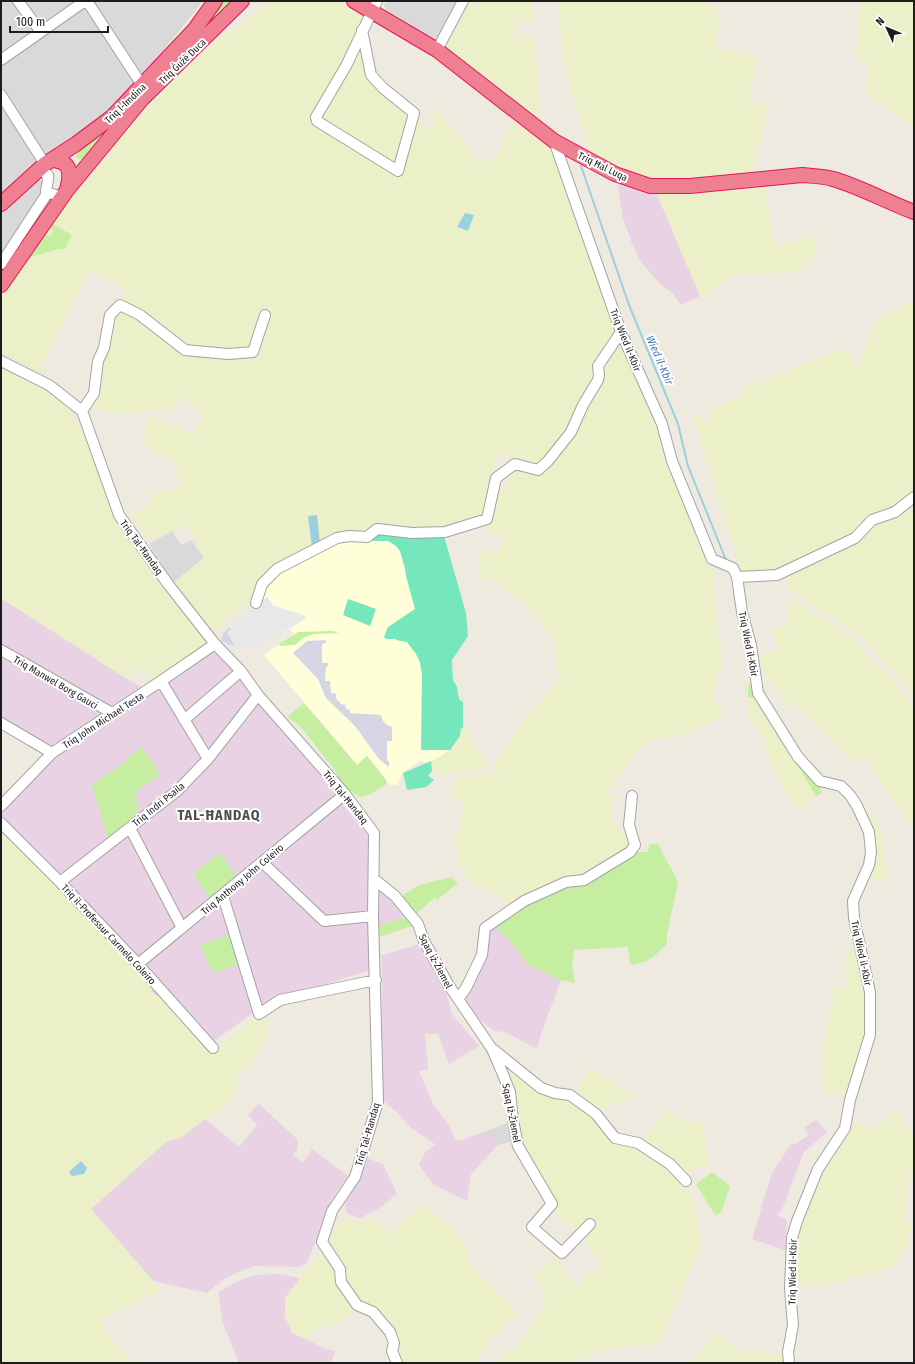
<svg xmlns="http://www.w3.org/2000/svg" width="915" height="1364" font-family="'Fira Sans Condensed',sans-serif">
<style>
.residential{fill:#dad9d9}
.industrial{fill:#e8d2e4}
.education{fill:#feffd9}
.farmland{fill:#ecf0c9}
.grass{fill:#c5eea1}
.pitch{fill:#76e6bd}
.parking{fill:#e8e8e8}
.plaza{fill:#d5d5e4}
.water{fill:#9cd0e1}
.lines{fill:none;stroke-linecap:round;stroke-linejoin:round}
.stream{stroke:#9cd0e1;stroke-width:2}
.minor-casing{stroke:#a3a3a3;stroke-width:12}
.highway-casing{stroke:#e61457;stroke-width:16}
.minor{stroke:#fff;stroke-width:10}
.highway{stroke:#ee8092;stroke-width:14}
.labels{text-anchor:middle;stroke-width:4;stroke-linejoin:round;paint-order:stroke}
.street-label{font-size:10px;fill:#1c1c1c;stroke:#fff}
.water-label{font-size:11px;font-style:italic;fill:#4078b4;stroke:#fff}
.district-label{font-size:14px;font-weight:bold;letter-spacing:1px;fill:#4f4f4f;stroke:#fff}
</style>
<rect width="100%" height="100%" fill="#efeae0"/>
<path class="residential" d="M 1,1 L 14,1 L 35,31 L 1,54 Z
M 23,1 L 77,1 L 41,25 Z
M 90,1 L 203,1 L 134,87 L 97,124 L 45,157 L 1,90 L 1,62 Z
M 387,1 L 459,1 L 437,42 L 386,10 L 384,5 Z
M 1,104 L 39,162 L 1,200 Z
M 36,179 L 43,182 L 46,185 L 1,260 L 1,210 Z
M 172,531 L 181,545 L 191,540 L 204,558 L 173,583 L 149,544 Z
M 511,1122 L 515,1140 L 498,1145 L 484,1132 Z"/>
<path class="industrial" d="M 619,183 L 656,192 L 700,296 L 681,305 L 673,294 L 660,284 L 641,262 L 632,244 L 623,218 L 618,187 Z
M 1,598 L 124,677 L 143,688 L 206,646 L 242,677 L 368,836 L 371,970 L 310,989 L 254,1012 L 206,1047 L 151,991 L 153,988 L 131,965 L 134,962 L 1,828 L 1,796 L 44,754 L 1,729 Z
M 382,891 L 387,893 L 409,916 L 378,926 L 376,912 L 379,892 Z
M 493,925 L 510,941 L 552,975 L 561,980 L 541,1034 L 537,1049 L 505,1032 L 494,1031 L 469,1010 L 465,997 L 486,933 Z
M 419,944 L 443,981 L 452,1014 L 479,1046 L 449,1064 L 438,1034 L 425,1034 L 428,1069 L 419,1071 L 433,1104 L 448,1124 L 456,1140 L 459,1141 L 484,1132 L 498,1145 L 471,1174 L 467,1201 L 434,1185 L 419,1165 L 426,1151 L 436,1145 L 410,1127 L 397,1112 L 382,1100 L 382,960 L 380,956 Z
M 259,1104 L 298,1140 L 297,1150 L 293,1155 L 303,1163 L 312,1149 L 348,1176 L 330,1201 L 333,1204 L 317,1243 L 315,1243 L 307,1262 L 301,1267 L 254,1266 L 234,1274 L 219,1282 L 220,1284 L 215,1286 L 207,1293 L 153,1281 L 91,1209 L 167,1141 L 180,1138 L 205,1119 L 239,1147 L 257,1125 L 248,1115 Z
M 816,1120 L 827,1132 L 804,1152 L 781,1212 L 779,1211 L 778,1216 L 787,1220 L 785,1250 L 752,1239 L 772,1173 L 791,1144 L 796,1144 L 809,1135 L 804,1128 Z
M 363,1157 L 383,1164 L 397,1194 L 378,1209 L 360,1218 L 346,1213 L 345,1196 Z
M 279,1274 L 300,1278 L 285,1298 L 285,1314 L 284,1315 L 291,1329 L 291,1332 L 326,1349 L 335,1351 L 331,1363 L 239,1363 L 223,1323 L 218,1292 L 240,1280 L 256,1275 Z"/>
<path class="education" d="M 352,540 L 388,541 L 396,546 L 400,551 L 405,570 L 416,609 L 386,639 L 396,639 L 397,640 L 407,642 L 416,654 L 420,662 L 422,675 L 452,660 L 453,680 L 457,687 L 459,699 L 463,702 L 450,750 L 428,765 L 426,762 L 419,761 L 403,773 L 397,785 L 387,784 L 386,780 L 366,756 L 357,765 L 264,655 L 294,634 L 290,629 L 283,633 L 261,596 L 279,573 L 338,542 Z"/>
<path class="farmland" d="M 267,1 L 346,1 L 352,4 L 363,22 L 355,52 L 364,57 L 362,68 L 371,84 L 432,132 L 433,107 L 466,145 L 477,164 L 496,157 L 513,120 L 521,128 L 552,146 L 619,328 L 597,378 L 568,431 L 540,465 L 496,454 L 486,514 L 445,528 L 409,529 L 377,521 L 372,529 L 364,534 L 348,532 L 258,584 L 251,602 L 232,614 L 217,630 L 207,626 L 173,583 L 204,558 L 187,525 L 147,540 L 130,515 L 151,505 L 148,495 L 182,486 L 172,460 L 143,444 L 149,415 L 193,434 L 204,414 L 181,397 L 171,410 L 111,414 L 90,406 L 100,388 L 100,363 L 107,348 L 119,308 L 127,289 L 101,277 L 90,270 L 38,373 L 1,352 L 1,297 L 50,224 L 124,133 L 176,76 L 228,30 L 236,29 L 243,24 Z
M 470,1 L 532,1 L 534,21 L 517,22 L 514,37 L 535,36 L 540,122 L 447,50 L 446,43 Z
M 558,1 L 702,1 L 702,3 L 717,6 L 715,17 L 721,19 L 714,48 L 759,57 L 747,100 L 769,104 L 752,173 L 695,179 L 651,179 L 604,160 L 589,151 L 563,62 Z
M 861,1 L 914,1 L 914,126 L 866,93 L 868,63 L 855,59 Z
M 763,184 L 775,245 L 820,235 L 813,256 L 797,272 L 737,274 L 701,298 L 656,192 L 712,191 Z
M 914,301 L 914,701 L 902,682 L 897,678 L 861,637 L 790,590 L 782,574 L 742,572 L 692,414 L 712,423 L 712,409 L 743,396 L 740,390 L 844,348 L 852,357 L 857,368 L 877,319 Z
M 623,338 L 712,564 L 719,642 L 724,656 L 712,695 L 725,716 L 681,736 L 647,740 L 605,793 L 615,796 L 610,820 L 625,835 L 631,845 L 628,850 L 583,877 L 506,908 L 500,895 L 470,882 L 464,873 L 460,864 L 455,841 L 459,831 L 463,801 L 450,794 L 456,777 L 497,773 L 494,769 L 496,762 L 522,722 L 561,678 L 556,663 L 557,648 L 539,618 L 498,582 L 478,577 L 482,549 L 497,555 L 503,534 L 486,532 L 491,514 L 496,488 L 507,493 L 506,489 L 504,488 L 508,480 L 513,472 L 521,466 L 540,473 L 574,431 L 600,367 Z
M 1,367 L 24,376 L 63,403 L 88,440 L 116,520 L 205,641 L 206,646 L 154,681 L 143,667 L 124,677 L 1,598 Z
M 789,597 L 858,640 L 866,655 L 886,672 L 907,697 L 914,712 L 914,828 L 885,790 L 867,758 L 854,762 L 796,706 L 786,703 L 764,672 L 758,656 L 777,649 L 772,629 L 786,626 Z
M 748,697 L 755,698 L 766,712 L 781,741 L 800,769 L 816,796 L 798,810 L 786,793 L 771,762 L 762,734 L 760,734 L 748,715 Z
M 461,727 L 463,729 L 467,729 L 467,735 L 488,764 L 484,768 L 464,773 L 447,774 L 441,776 L 434,770 L 432,771 L 431,762 L 450,750 Z
M 869,809 L 883,837 L 888,882 L 872,879 L 875,856 L 864,812 Z
M 1,829 L 134,962 L 131,965 L 153,988 L 151,991 L 156,996 L 160,996 L 206,1047 L 210,1054 L 247,1024 L 267,1011 L 267,1038 L 256,1057 L 238,1075 L 239,1079 L 231,1101 L 219,1113 L 205,1119 L 180,1138 L 167,1141 L 91,1209 L 153,1281 L 160,1291 L 101,1319 L 115,1345 L 134,1363 L 1,1363 L 1,1302 L 3,1300 L 1,1298 Z
M 857,948 L 869,994 L 867,1039 L 844,1096 L 827,1093 L 821,1070 L 834,987 L 847,987 L 845,949 Z
M 587,1067 L 640,1098 L 625,1100 L 598,1110 L 575,1095 L 584,1077 Z
M 517,1073 L 572,1098 L 591,1112 L 613,1139 L 635,1145 L 667,1165 L 680,1178 L 683,1187 L 688,1191 L 697,1207 L 701,1246 L 659,1344 L 613,1348 L 570,1363 L 494,1363 L 516,1346 L 535,1323 L 546,1294 L 535,1275 L 554,1257 L 575,1286 L 594,1271 L 602,1267 L 584,1237 L 552,1210 L 520,1145 L 510,1082 Z
M 665,1111 L 683,1121 L 702,1121 L 704,1127 L 709,1163 L 686,1174 L 642,1142 Z
M 898,1114 L 914,1137 L 914,1173 L 908,1179 L 906,1217 L 913,1228 L 905,1250 L 892,1268 L 818,1287 L 796,1285 L 795,1240 L 816,1184 L 826,1163 L 859,1121 L 875,1132 L 881,1121 L 886,1123 L 889,1116 Z
M 427,1203 L 433,1215 L 447,1221 L 465,1242 L 469,1263 L 512,1307 L 518,1311 L 517,1316 L 505,1323 L 490,1341 L 475,1363 L 401,1363 L 396,1354 L 399,1340 L 387,1324 L 357,1301 L 344,1280 L 327,1244 L 333,1230 L 343,1218 L 359,1223 L 371,1217 L 388,1229 L 391,1235 L 404,1218 Z
M 320,1254 L 332,1261 L 359,1309 L 339,1322 L 313,1331 L 306,1339 L 291,1332 L 291,1329 L 284,1315 L 285,1314 L 285,1298 L 300,1278 L 305,1273 L 308,1267 Z
M 711,1336 L 723,1340 L 737,1349 L 773,1355 L 782,1355 L 785,1363 L 695,1363 Z"/>
<path class="grass" d="M 222,1 L 236,1 L 212,24 L 208,19 Z
M 122,113 L 83,160 L 79,159 L 76,157 L 77,149 Z
M 51,223 L 72,235 L 65,249 L 59,249 L 27,258 L 43,234 L 50,236 L 53,231 L 49,225 Z
M 333,631 L 339,633 L 314,634 L 303,638 L 295,645 L 280,646 L 279,644 L 298,632 Z
M 755,677 L 754,692 L 819,783 L 822,793 L 816,796 L 800,769 L 781,741 L 766,712 L 755,698 L 748,697 L 748,687 Z
M 304,703 L 357,765 L 367,756 L 386,780 L 387,784 L 369,795 L 360,797 C 349,791 339,782 335,770 L 299,725 L 287,717 Z
M 142,746 L 160,775 L 137,790 L 135,799 L 139,807 L 132,819 L 108,838 L 92,785 L 117,768 Z
M 650,844 L 658,844 L 678,882 L 667,934 L 667,944 C 654,956 649,963 630,965 L 628,947 L 574,950 L 572,967 L 575,983 L 561,980 L 527,964 L 510,941 L 493,925 L 517,910 L 636,852 L 648,852 Z
M 219,853 L 236,875 L 209,900 L 204,889 L 203,889 L 194,874 Z
M 451,877 L 458,883 L 437,900 L 435,897 L 416,914 L 402,901 L 404,894 L 420,885 Z
M 409,916 L 415,925 L 379,937 L 378,926 Z
M 229,935 L 238,965 L 213,972 L 200,945 Z
M 712,1172 L 730,1186 L 721,1213 L 715,1215 L 696,1184 Z"/>
<path class="pitch" d="M 378,531 L 444,536 L 466,613 L 468,636 L 452,660 L 453,680 L 457,687 L 459,699 L 463,702 L 463,728 L 462,729 L 461,727 L 460,736 L 450,750 L 421,750 L 422,675 L 420,662 L 416,654 L 407,642 L 396,640 L 396,639 L 386,639 L 384,637 L 388,627 L 415,609 L 406,576 L 405,568 L 400,551 L 396,546 L 388,541 L 367,541 Z
M 348,599 L 376,609 L 370,626 L 343,615 Z
M 431,761 L 432,771 L 428,776 L 434,780 L 426,787 L 407,790 L 403,773 Z"/>
<path class="parking" d="M 267,597 L 274,606 L 301,614 L 307,618 L 274,638 L 273,637 L 252,650 L 248,650 L 235,646 L 226,631 L 231,629 L 234,622 Z"/>
<path class="plaza" d="M 229,627 L 231,629 L 227,632 L 235,647 L 221,641 L 223,634 Z
M 326,640 L 326,643 L 322,644 L 322,663 L 328,663 L 328,666 L 326,667 L 325,681 L 330,681 L 331,693 L 336,694 L 336,698 L 342,705 L 345,704 L 346,709 L 350,710 L 350,713 L 381,715 L 383,721 L 387,725 L 392,727 L 392,741 L 387,741 L 387,761 L 389,761 L 389,767 L 379,759 L 355,726 L 327,699 L 324,694 L 318,679 L 293,653 L 307,641 Z"/>
<path class="water" d="M 465,213 L 474,215 L 468,231 L 457,227 Z
M 317,515 L 320,543 L 312,548 L 308,516 Z
M 81,1161 L 87,1168 L 84,1174 L 72,1176 L 69,1172 Z"/>
<g class="lines">
<path class="stream" d="M 581,166 L 629,305 L 678,424 L 688,466 L 726,560"/>
<defs>
<path id="minor" d="M 18,1 L 41,32
M 87,1 L 138,79 L 144,84
M 362,30 L 371,75 L 383,88 L 414,113 L 398,171 L 317,121 L 316,117 L 346,66 L 377,1
M 437,50 L 463,1
M 1,60 L 85,1
M 1,95 L 45,164
M 554,141 L 621,332 L 662,424 L 672,461 L 712,559 L 733,568 L 737,577 L 742,612 L 751,645 L 758,693 L 798,757 L 820,781 L 841,786 L 850,795 L 857,806 L 869,832 L 871,852 L 869,865 L 853,901 L 854,918 L 870,992 L 870,1035 L 850,1100 L 845,1128 L 818,1169 L 797,1221 L 792,1238 L 790,1288 L 793,1325 L 788,1352 L 789,1363
M 39,169 L 48,175 C 49,183 45,189 46,195
M 1,264 L 46,195 L 49,193 L 63,197
M 1,361 L 49,385 L 82,411 L 119,515 L 168,584 L 215,644 L 241,671 L 258,695 L 345,794 L 374,833 L 373,916 L 378,1102 L 355,1177 L 332,1211 L 322,1242 L 340,1269 L 341,1282 L 357,1305 L 373,1312 L 390,1332 L 394,1343 L 392,1351 L 397,1363
M 82,411 L 94,393 L 98,361 L 104,348 L 110,315 L 120,305 L 140,315 L 185,350 L 228,354 L 253,352 L 265,315
M 737,577 L 777,575 L 855,538 L 872,520 L 895,512 L 914,497
M 256,603 L 262,584 L 277,569 L 337,538 L 349,536 L 367,537 L 377,529 L 412,533 L 445,532 L 487,519 L 496,478 L 515,464 L 538,470 L 548,461 L 571,432 L 583,405 L 598,380 L 599,375 L 598,366 L 621,332
M 1,650 L 112,713
M 161,681 L 208,759
M 184,720 L 241,671
M 1,723 L 52,753
M 1,806 L 52,753 L 161,681 L 215,644
M 1,823 L 60,882 L 138,964 L 213,1048
M 130,828 L 182,928
M 262,862 L 324,921 L 373,916
M 374,879 L 395,896 L 418,924 L 424,941 L 448,984 L 492,1049 L 502,1072 L 510,1092 L 513,1120 L 518,1146 L 552,1204 L 532,1227 L 562,1253 L 590,1224
M 60,882 L 177,791 L 208,759 L 258,695
M 223,896 L 259,1014 L 280,1000 L 376,980
M 138,964 L 345,794
M 458,999 L 466,988 L 482,955 L 485,928 L 524,901 L 566,882 L 584,880 L 630,852 L 635,845 L 629,825 L 632,796
M 494,1050 L 541,1088 L 555,1093 L 570,1095 L 596,1114 L 615,1138 L 638,1143 L 670,1164 L 686,1181"/>
<path id="highway" d="M 354,1 L 437,50 L 554,141 L 615,174 L 650,186 L 690,186 L 802,175 C 812,176 823,176 833,179 C 861,187 887,202 914,212
M 52,160 C 72,161 71,174 67,190
M 1,204 L 45,164 L 76,144 L 112,117 L 195,29 L 215,1
M 1,285 L 67,190 L 142,99 L 242,1"/>
</defs>
<use href="#minor" class="minor-casing"/>
<use href="#highway" class="highway-casing"/>
<use href="#minor" class="minor"/>
<use href="#highway" class="highway"/>
</g>
<g class="labels">
<g class="street-label">
<text transform="translate(182 61) rotate(-44)" y="4">Triq Ġużè Duca</text>
<text transform="translate(125 103) rotate(-44)" y="4">Triq l-Imdina</text>
<text transform="translate(603 166) rotate(26)" y="4">Triq Ħal Luqa</text>
<text transform="translate(626 340) rotate(68)" y="4">Triq Wied il-Kbir</text>
<text transform="translate(142 547) rotate(54)" y="4">Triq Tal-Ħandaq</text>
<text transform="translate(749 644) rotate(79)" y="4">Triq Wied il-Kbir</text>
<text transform="translate(56 682) rotate(30)" y="4">Triq Manwel Borg Gauci</text>
<text transform="translate(103 720) rotate(-33)" y="4">Triq John Michael Testa</text>
<text transform="translate(346 797) rotate(51)" y="4">Triq Tal-Ħandaq</text>
<text transform="translate(158 804) rotate(-39)" y="4">Triq Indrì Psaila</text>
<text transform="translate(242 879) rotate(-40)" y="4">Triq Anthony John Coleiro</text>
<text transform="translate(109 934) rotate(47)" y="4">Triq il-Professur Carmelo Coleiro</text>
<text transform="translate(862 953) rotate(78)" y="4">Triq Wied il-Kbir</text>
<text transform="translate(436 961) rotate(62)" y="4">Sqaq iż-Żiemel</text>
<text transform="translate(512 1113) rotate(79)" y="4">Sqaq Iż-Żiemel</text>
<text transform="translate(367 1134) rotate(-74)" y="4">Triq Tal-Ħandaq</text>
<text transform="translate(792 1272) rotate(-89)" y="4">Triq Wied il-Kbir</text>
</g>
<g class="water-label">
<text transform="translate(660 360) rotate(67)" y="4">Wied il-Kbir</text>
</g>
<g class="district-label">
<text x="219" y="820">TAL-ĦANDAQ</text>
</g>
</g>
<rect width="915" height="1364" fill="none" stroke="#1c1c1c" stroke-width="4"/>
<g transform="translate(887 28) rotate(314)" stroke="#ffffff" stroke-width="3" paint-order="stroke">
<path d="M0-3L7 15L0 10L-7 15Z" fill="#1c1c1c"/>
<text y="-6" font-size="11" font-weight="bold" text-anchor="middle" fill="#1c1c1c">N</text>
</g>
<path d="M10 26v6h98v-6" fill="none" stroke="#1c1c1c" stroke-width="2"/>
<text x="16" y="26" font-size="12" fill="#1c1c1c" stroke="#ffffff" stroke-width="3" paint-order="stroke">100 m</text>
</svg>
